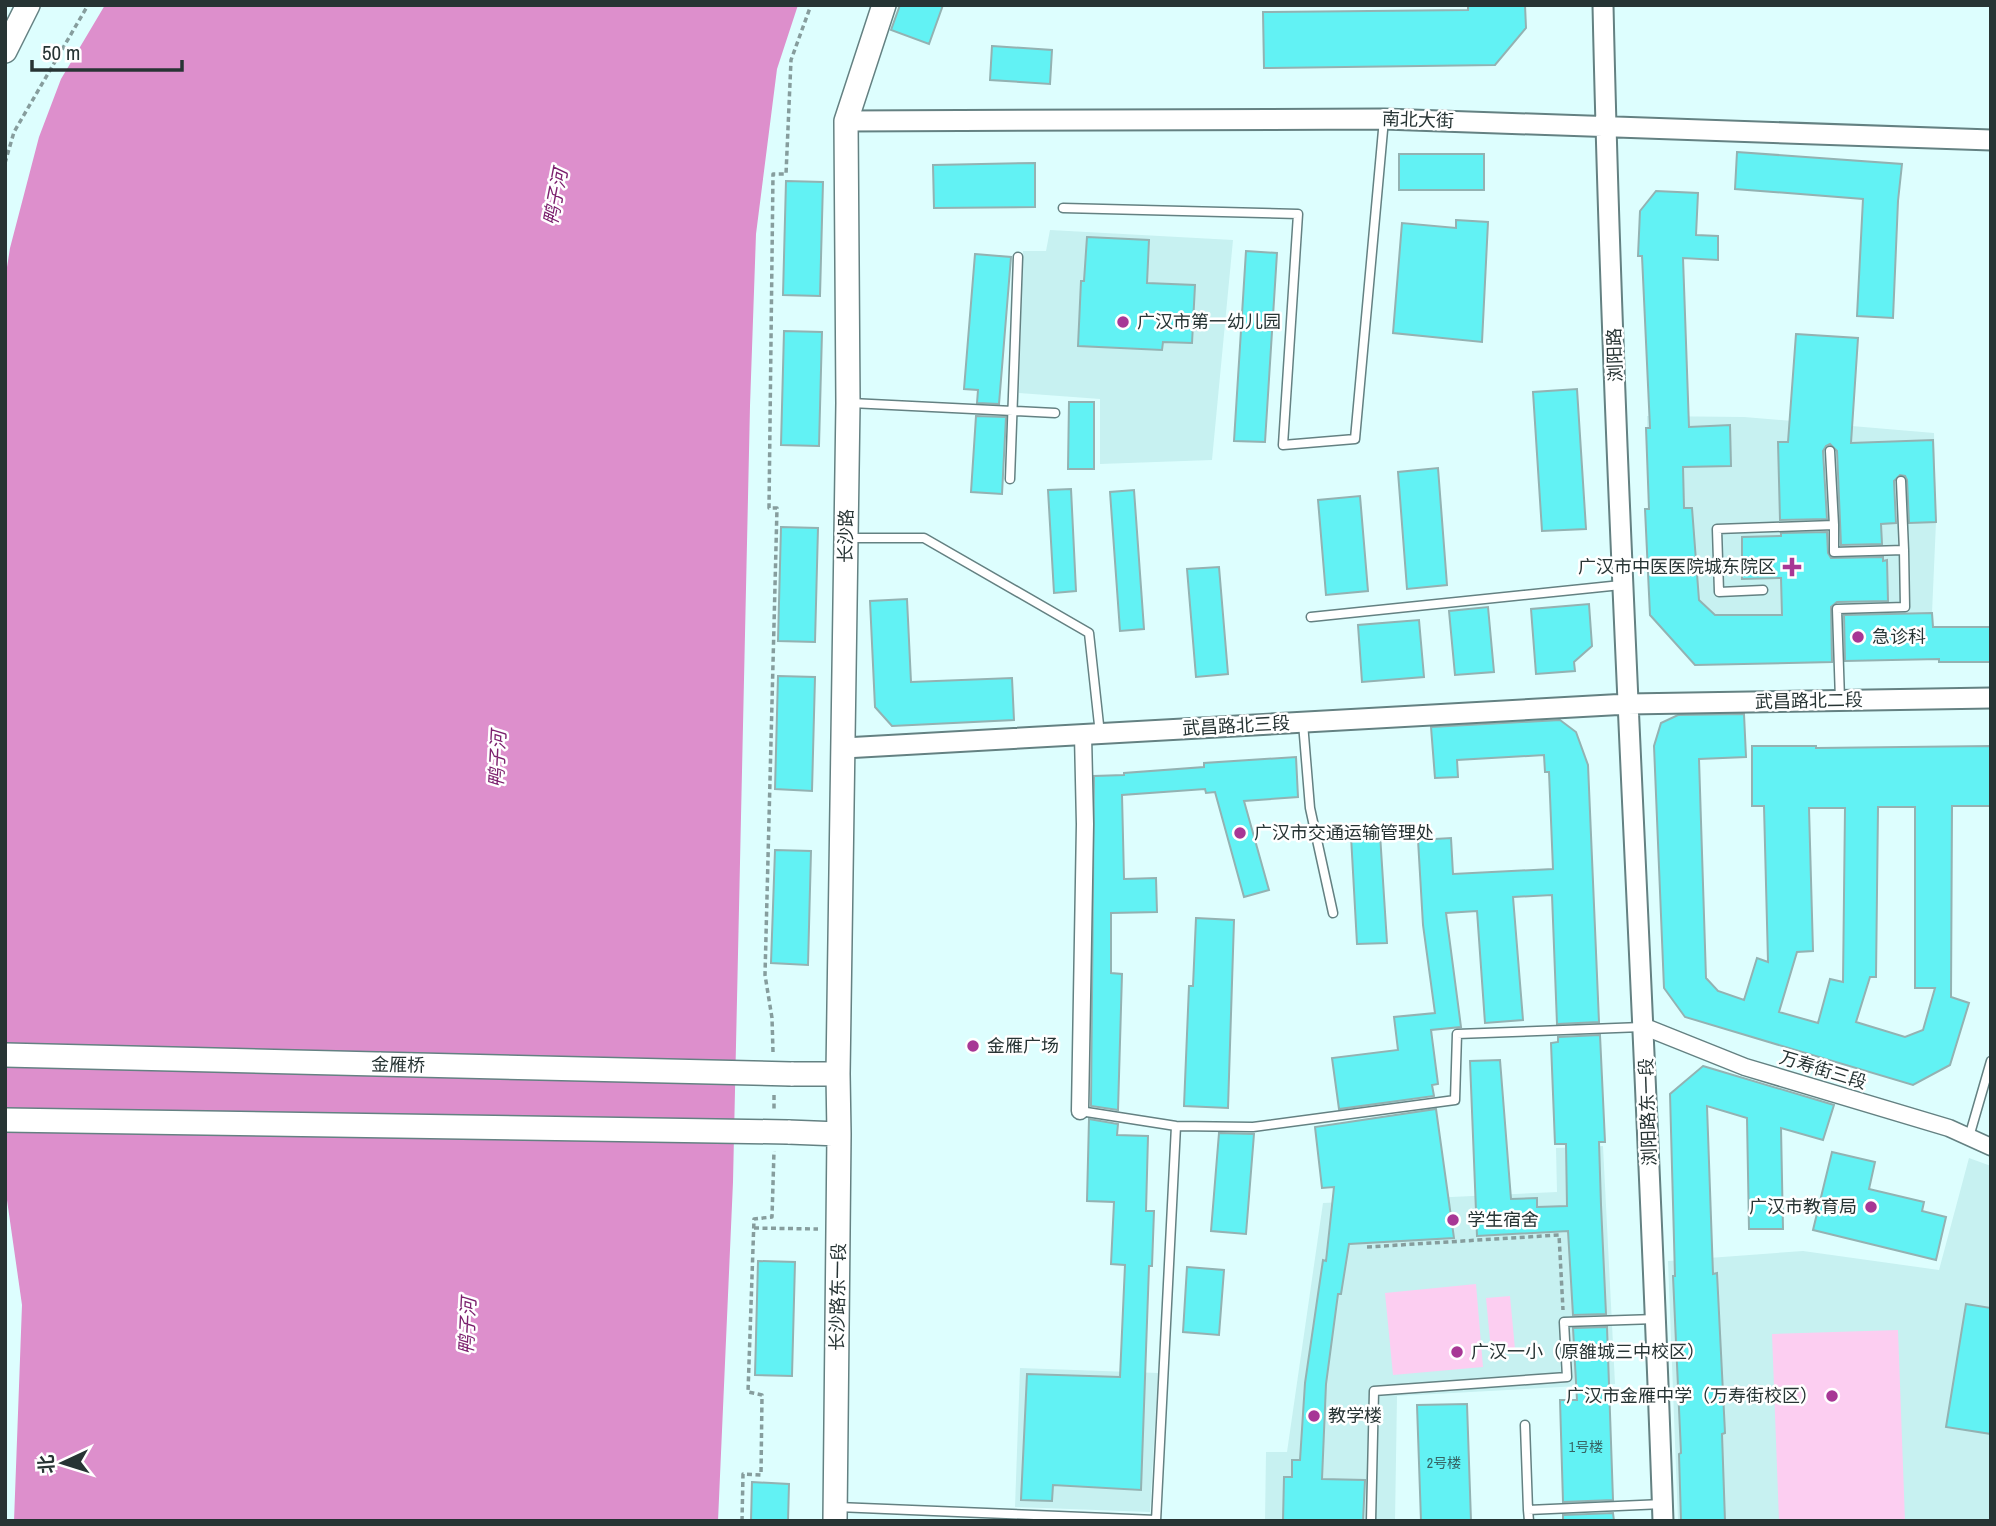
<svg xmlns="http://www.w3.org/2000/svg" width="1996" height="1526" font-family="'Archivo Narrow','Noto Sans SC',sans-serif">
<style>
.built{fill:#c7f1f1}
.green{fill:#fccef1}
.water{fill:#dd8fcc}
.building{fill:#62f2f4;stroke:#93b2b2;stroke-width:2;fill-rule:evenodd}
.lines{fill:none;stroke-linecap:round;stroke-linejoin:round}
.service-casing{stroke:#648182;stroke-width:11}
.minor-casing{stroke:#648182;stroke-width:19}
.tertiary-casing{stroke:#648182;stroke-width:23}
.secondary-casing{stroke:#648182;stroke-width:26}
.path{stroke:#869d9d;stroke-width:3.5;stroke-dasharray:5 3.5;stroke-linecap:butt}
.service{stroke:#fff;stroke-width:8}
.minor{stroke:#fff;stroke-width:16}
.tertiary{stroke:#fff;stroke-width:19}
.secondary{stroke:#fff;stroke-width:23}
.secondary-bridge-casing{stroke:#648182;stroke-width:26;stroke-linecap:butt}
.secondary-bridge{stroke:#fff;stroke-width:23}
.poi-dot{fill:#a73795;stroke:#fff;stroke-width:2.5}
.labels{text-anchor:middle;stroke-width:5;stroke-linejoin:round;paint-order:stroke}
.number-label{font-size:14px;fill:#366464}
.street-label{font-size:18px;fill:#273434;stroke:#fff}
.poi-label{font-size:18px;fill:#273434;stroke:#fff;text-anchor:start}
.water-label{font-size:19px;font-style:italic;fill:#7c216e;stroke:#fff}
</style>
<rect width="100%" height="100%" fill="#ddfefe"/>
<path class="built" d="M 1050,230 L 1233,240 L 1212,460 L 1100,464 L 1100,399 L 1019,393 L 1023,251 L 1046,251 Z
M 1647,416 L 1744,417 L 1934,433 L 1936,522 L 1932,613 L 1934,659 L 1695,665 L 1650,615 Z
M 1603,1146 L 1615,1384 L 1397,1396 L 1395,1521 L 1265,1521 L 1266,1452 L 1287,1452 L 1323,1203 L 1557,1192 L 1556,1148 Z
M 1969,1158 L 1991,1166 L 1991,1521 L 1678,1521 L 1668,1261 L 1803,1251 L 1939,1270 Z
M 1020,1368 L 1158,1373 L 1150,1512 L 1015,1507 Z"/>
<path class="green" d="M 1476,1284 L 1483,1367 L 1393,1375 L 1385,1293 Z
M 1510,1296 L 1515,1349 L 1491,1351 L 1486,1298 Z
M 1898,1330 L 1905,1521 L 1779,1521 L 1772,1334 Z"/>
<path class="water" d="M 105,5 L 798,5 L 777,69 L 756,234 L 750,406 L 733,1182 L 718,1521 L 14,1521 L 22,1305 L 5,1186 L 5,280 L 10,248 L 39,137 L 61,79 Z"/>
<path class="building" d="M 900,5 L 943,5 L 929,44 L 891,30 Z
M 1468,5 L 1525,5 L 1526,28 L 1495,65 L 1264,68 L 1263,12 L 1468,10 Z
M 992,46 L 1052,50 L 1050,84 L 990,80 Z
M 1737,152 L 1902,164 L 1898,201 L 1893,318 L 1857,316 L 1863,199 L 1735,189 Z
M 1399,154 L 1484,154 L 1484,190 L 1399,190 Z
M 1035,163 L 1035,207 L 934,208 L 933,165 Z
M 786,181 L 823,182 L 820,296 L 783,295 Z
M 1656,191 L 1698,193 L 1696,235 L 1718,236 L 1718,260 L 1683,258 L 1689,427 L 1730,425 L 1731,466 L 1683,467 L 1684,508 L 1692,508 L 1699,600 L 1715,615 L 1782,615 L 1781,578 L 1742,579 L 1742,537 L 1781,536 L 1781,533 L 1827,532 L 1828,553 L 1831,558 L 1883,557 L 1883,561 L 1887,560 L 1888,601 L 1837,602 L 1831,607 L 1832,662 L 1695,665 L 1650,615 L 1645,509 L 1649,509 L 1646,428 L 1650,428 L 1642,256 L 1638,256 L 1640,211 Z
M 1456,220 L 1488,222 L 1482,342 L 1393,333 L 1402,223 L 1456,228 Z
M 1087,237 L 1149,240 L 1147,283 L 1195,285 L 1192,343 L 1163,342 L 1162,350 L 1078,346 L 1081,281 L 1084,281 Z
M 1246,251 L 1277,253 L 1265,442 L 1234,441 Z
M 975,254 L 1011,257 L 999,404 L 977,403 L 978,390 L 964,389 Z
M 784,331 L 822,332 L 819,446 L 781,445 Z
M 1796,334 L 1858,338 L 1851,443 L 1933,440 L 1936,522 L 1909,523 L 1907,480 L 1905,476 L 1900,475 L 1894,481 L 1896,523 L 1881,524 L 1882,544 L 1841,545 L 1837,451 L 1830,444 L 1826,446 L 1823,451 L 1827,519 L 1780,520 L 1778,442 L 1788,442 Z
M 1577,389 L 1586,529 L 1542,531 L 1533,392 Z
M 1069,402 L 1094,402 L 1094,469 L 1068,469 Z
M 976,416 L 1006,417 L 1002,494 L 971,492 Z
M 1438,468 L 1447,585 L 1407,589 L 1398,472 Z
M 1071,489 L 1076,591 L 1054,593 L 1048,490 Z
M 1134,490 L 1144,629 L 1120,631 L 1110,492 Z
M 1360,496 L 1368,591 L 1326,595 L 1318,500 Z
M 781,527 L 818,528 L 815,642 L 778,641 Z
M 1219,567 L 1228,674 L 1196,677 L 1187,569 Z
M 907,599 L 911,682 L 1012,678 L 1014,720 L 892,726 L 875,707 L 870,601 Z
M 1589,604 L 1592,646 L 1574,662 L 1575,671 L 1536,674 L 1531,609 Z
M 1488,607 L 1494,672 L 1455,675 L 1449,611 Z
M 1932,613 L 1933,627 L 1991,627 L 1991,662 L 1939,662 L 1939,659 L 1845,661 L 1844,615 Z
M 1419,620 L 1424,677 L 1362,682 L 1358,625 Z
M 778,676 L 815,677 L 812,791 L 775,789 Z
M 1744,714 L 1746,757 L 1699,759 L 1706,978 L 1718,991 L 1744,1000 L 1757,958 L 1768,962 L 1764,806 L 1752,806 L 1752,746 L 1816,746 L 1816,748 L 1990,746 L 1990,806 L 1952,806 L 1951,997 L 1969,1003 L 1950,1065 L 1913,1085 L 1685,1017 L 1664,988 L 1654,746 L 1661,723 L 1678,715 ZM 1878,807 L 1915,807 L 1915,988 L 1935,988 L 1923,1030 L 1905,1037 L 1856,1022 L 1870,977 L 1876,977 ZM 1809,808 L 1845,808 L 1843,982 L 1830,979 L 1818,1023 L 1779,1012 L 1797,952 L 1813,951 Z
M 1560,720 L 1576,732 L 1588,765 L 1599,1022 L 1557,1024 L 1552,895 L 1513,897 L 1523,1020 L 1485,1023 L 1477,911 L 1446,913 L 1461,1027 L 1431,1030 L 1438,1084 L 1432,1085 L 1434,1096 L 1339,1109 L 1332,1058 L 1398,1050 L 1394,1017 L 1435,1013 L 1423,925 L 1418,840 L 1451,838 L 1453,874 L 1553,869 L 1549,772 L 1545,772 L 1544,755 L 1457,760 L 1458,777 L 1435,778 L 1431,727 Z
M 1296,757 L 1298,797 L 1244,801 L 1269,890 L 1244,897 L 1215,792 L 1206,793 L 1205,789 L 1122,795 L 1124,879 L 1156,878 L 1157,912 L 1111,913 L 1111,973 L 1122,974 L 1118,1110 L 1091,1106 L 1094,776 L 1124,775 L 1124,773 L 1204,767 L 1204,763 Z
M 1380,834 L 1387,943 L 1357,944 L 1351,836 Z
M 775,850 L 811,851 L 808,965 L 771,963 Z
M 1196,918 L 1234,920 L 1228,1108 L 1184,1106 L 1189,986 L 1193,986 Z
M 1600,1035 L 1605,1142 L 1599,1142 L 1601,1205 L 1606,1314 L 1573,1315 L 1568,1231 L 1477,1236 L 1470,1061 L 1500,1060 L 1511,1199 L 1537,1198 L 1537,1207 L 1567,1206 L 1566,1144 L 1555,1144 L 1551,1043 L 1558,1042 L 1558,1037 Z
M 1703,1066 L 1834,1105 L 1823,1140 L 1781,1128 L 1783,1229 L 1749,1229 L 1747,1118 L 1707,1106 L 1713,1274 L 1717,1273 L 1725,1433 L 1722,1434 L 1725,1521 L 1681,1521 L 1679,1454 L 1681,1453 L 1673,1276 L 1675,1276 L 1670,1094 Z
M 1436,1109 L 1454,1238 L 1349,1244 L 1341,1294 L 1338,1294 L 1326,1384 L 1322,1479 L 1365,1480 L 1363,1521 L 1283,1521 L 1284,1477 L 1292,1477 L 1292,1460 L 1300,1460 L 1305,1383 L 1323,1260 L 1326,1261 L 1334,1187 L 1322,1188 L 1315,1127 Z
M 1089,1119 L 1118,1124 L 1117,1135 L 1148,1136 L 1146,1211 L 1154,1211 L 1152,1266 L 1149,1266 L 1141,1490 L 1053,1485 L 1052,1501 L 1021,1500 L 1027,1374 L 1120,1377 L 1125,1265 L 1111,1264 L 1114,1202 L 1087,1201 Z
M 1219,1133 L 1254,1134 L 1246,1234 L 1211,1231 Z
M 1832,1152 L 1875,1162 L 1869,1189 L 1924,1202 L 1922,1211 L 1946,1217 L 1936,1260 L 1813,1230 Z
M 758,1261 L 795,1262 L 792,1376 L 755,1375 Z
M 1187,1267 L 1224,1270 L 1219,1335 L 1183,1332 Z
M 1966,1304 L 1991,1308 L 1991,1434 L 1946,1427 Z
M 1607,1327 L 1613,1500 L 1563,1502 L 1560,1400 L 1577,1400 L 1573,1328 Z
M 1467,1404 L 1471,1521 L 1421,1521 L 1417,1405 Z
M 752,1482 L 789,1484 L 788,1521 L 751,1521 Z
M 1613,1513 L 1614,1521 L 1563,1521 L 1563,1515 Z"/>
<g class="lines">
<defs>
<path id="service" d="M 1063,208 L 1298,214 L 1283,445 L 1355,439 L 1384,119
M 851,403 L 1055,413
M 1830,451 L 1834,525
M 1010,479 L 1018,257
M 1901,481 L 1904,550
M 848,538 L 924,538 L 1089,633 L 1100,734
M 1763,590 L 1719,592 L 1717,529 L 1834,525 L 1834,552 L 1904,550 L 1905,607 L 1837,609 L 1840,700
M 1311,617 L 1621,585
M 1303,723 L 1310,808 L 1333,913
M 1080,1111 L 1176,1126 L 1253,1127 L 1455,1100 L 1457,1034 L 1642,1027
M 1969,1137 L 1991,1061
M 1525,1425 L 1528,1510
M 837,1507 L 1156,1520
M 1156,1521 L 1176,1126
M 1371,1521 L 1374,1391 L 1567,1377 L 1564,1322 L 1656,1319
M 1529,1521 L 1528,1510 L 1663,1504"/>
<path id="minor" d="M 1645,1027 L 1745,1067 L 1949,1128 L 1991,1147
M 1080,1111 L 1085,824 L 1083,735"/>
<path id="tertiary" d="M 1603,5 C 1614,511 1646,1015 1663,1521
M 846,121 L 1384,119 L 1991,140
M 844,748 L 1628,704 L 1991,698"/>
<path id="secondary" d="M 5,51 L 28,5
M 791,1074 L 838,1074
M 788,1132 L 839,1134
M 835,1521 L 839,1134 L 838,1074 L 848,403 L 846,121 L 884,5"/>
</defs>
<use href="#service" class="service-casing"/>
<use href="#minor" class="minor-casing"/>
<use href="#tertiary" class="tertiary-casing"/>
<use href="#secondary" class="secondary-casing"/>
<path class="path" d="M 5,163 L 14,132 L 88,5
M 773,1052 L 772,1018 L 765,975 L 777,508 L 769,508 L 773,174 L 786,174 L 791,60 L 811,5
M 774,1095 L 774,1112
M 754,1228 L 818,1229
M 1367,1247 L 1559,1235 L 1563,1310
M 742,1521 L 743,1474 L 761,1475 L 762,1395 L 748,1392 L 754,1219 L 772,1217 L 774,1151"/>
<use href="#service" class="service"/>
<use href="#minor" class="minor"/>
<use href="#tertiary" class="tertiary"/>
<use href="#secondary" class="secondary"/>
<defs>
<path id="secondary-bridge" d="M 5,1055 L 791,1074
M 5,1120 L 788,1132"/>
</defs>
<use href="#secondary-bridge" class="secondary-bridge-casing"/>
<use href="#secondary-bridge" class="secondary-bridge"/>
</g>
<g class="poi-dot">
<circle cx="1123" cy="322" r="7"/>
<path d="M1788.5 556.5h7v7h7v7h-7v7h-7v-7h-7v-7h7z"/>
<circle cx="1858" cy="637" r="7"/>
<circle cx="1240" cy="833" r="7"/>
<circle cx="973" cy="1046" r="7"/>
<circle cx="1871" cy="1207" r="7"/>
<circle cx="1453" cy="1220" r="7"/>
<circle cx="1457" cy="1352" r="7"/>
<circle cx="1832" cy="1396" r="7"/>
<circle cx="1314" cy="1416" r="7"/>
</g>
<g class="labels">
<g class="number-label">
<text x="1586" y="1452">1号楼</text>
<text x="1444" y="1468">2号楼</text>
</g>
<g class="street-label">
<text transform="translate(1418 120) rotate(2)" y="6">南北大街</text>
<text transform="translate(1615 355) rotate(-92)" y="6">浏阳路</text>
<text transform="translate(846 536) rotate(-89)" y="6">长沙路</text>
<text transform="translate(1809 701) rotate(-1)" y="6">武昌路北二段</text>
<text transform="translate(1236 726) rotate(-3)" y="6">武昌路北三段</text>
<text transform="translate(398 1065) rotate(1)" y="6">金雁桥</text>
<text transform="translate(1823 1070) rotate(17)" y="6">万寿街三段</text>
<text transform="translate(1648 1112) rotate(-92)" y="6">浏阳路东一段</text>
<text transform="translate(838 1297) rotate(-89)" y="6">长沙路东一段</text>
</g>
<g class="poi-label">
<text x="1137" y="328">广汉市第一幼儿园</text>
<text x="1776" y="573" text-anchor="end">广汉市中医医院城东院区</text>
<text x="1872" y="643">急诊科</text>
<text x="1254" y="839">广汉市交通运输管理处</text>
<text x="987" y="1052">金雁广场</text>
<text x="1857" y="1213" text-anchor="end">广汉市教育局</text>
<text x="1467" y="1226">学生宿舍</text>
<text x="1471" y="1358">广汉一小（原雒城三中校区）</text>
<text x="1818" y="1402" text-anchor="end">广汉市金雁中学（万寿街校区）</text>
<text x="1328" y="1422">教学楼</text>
</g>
<g class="water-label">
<text transform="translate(555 197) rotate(-79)" y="7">鸭子河</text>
<text transform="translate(497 759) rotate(-87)" y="7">鸭子河</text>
<text transform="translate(467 1326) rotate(-87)" y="7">鸭子河</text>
</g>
</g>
<rect width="1996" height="1526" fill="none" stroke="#273434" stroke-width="14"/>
<g transform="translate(63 1463) rotate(266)" stroke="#ffffff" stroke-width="5" paint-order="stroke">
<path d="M0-5L12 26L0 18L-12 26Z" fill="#273434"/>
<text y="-10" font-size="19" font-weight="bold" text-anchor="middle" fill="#273434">北</text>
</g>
<path d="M32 60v10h150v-10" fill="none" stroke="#273434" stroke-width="3.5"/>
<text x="42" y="60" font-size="21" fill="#273434" stroke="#ffffff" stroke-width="5" paint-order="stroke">50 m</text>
</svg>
